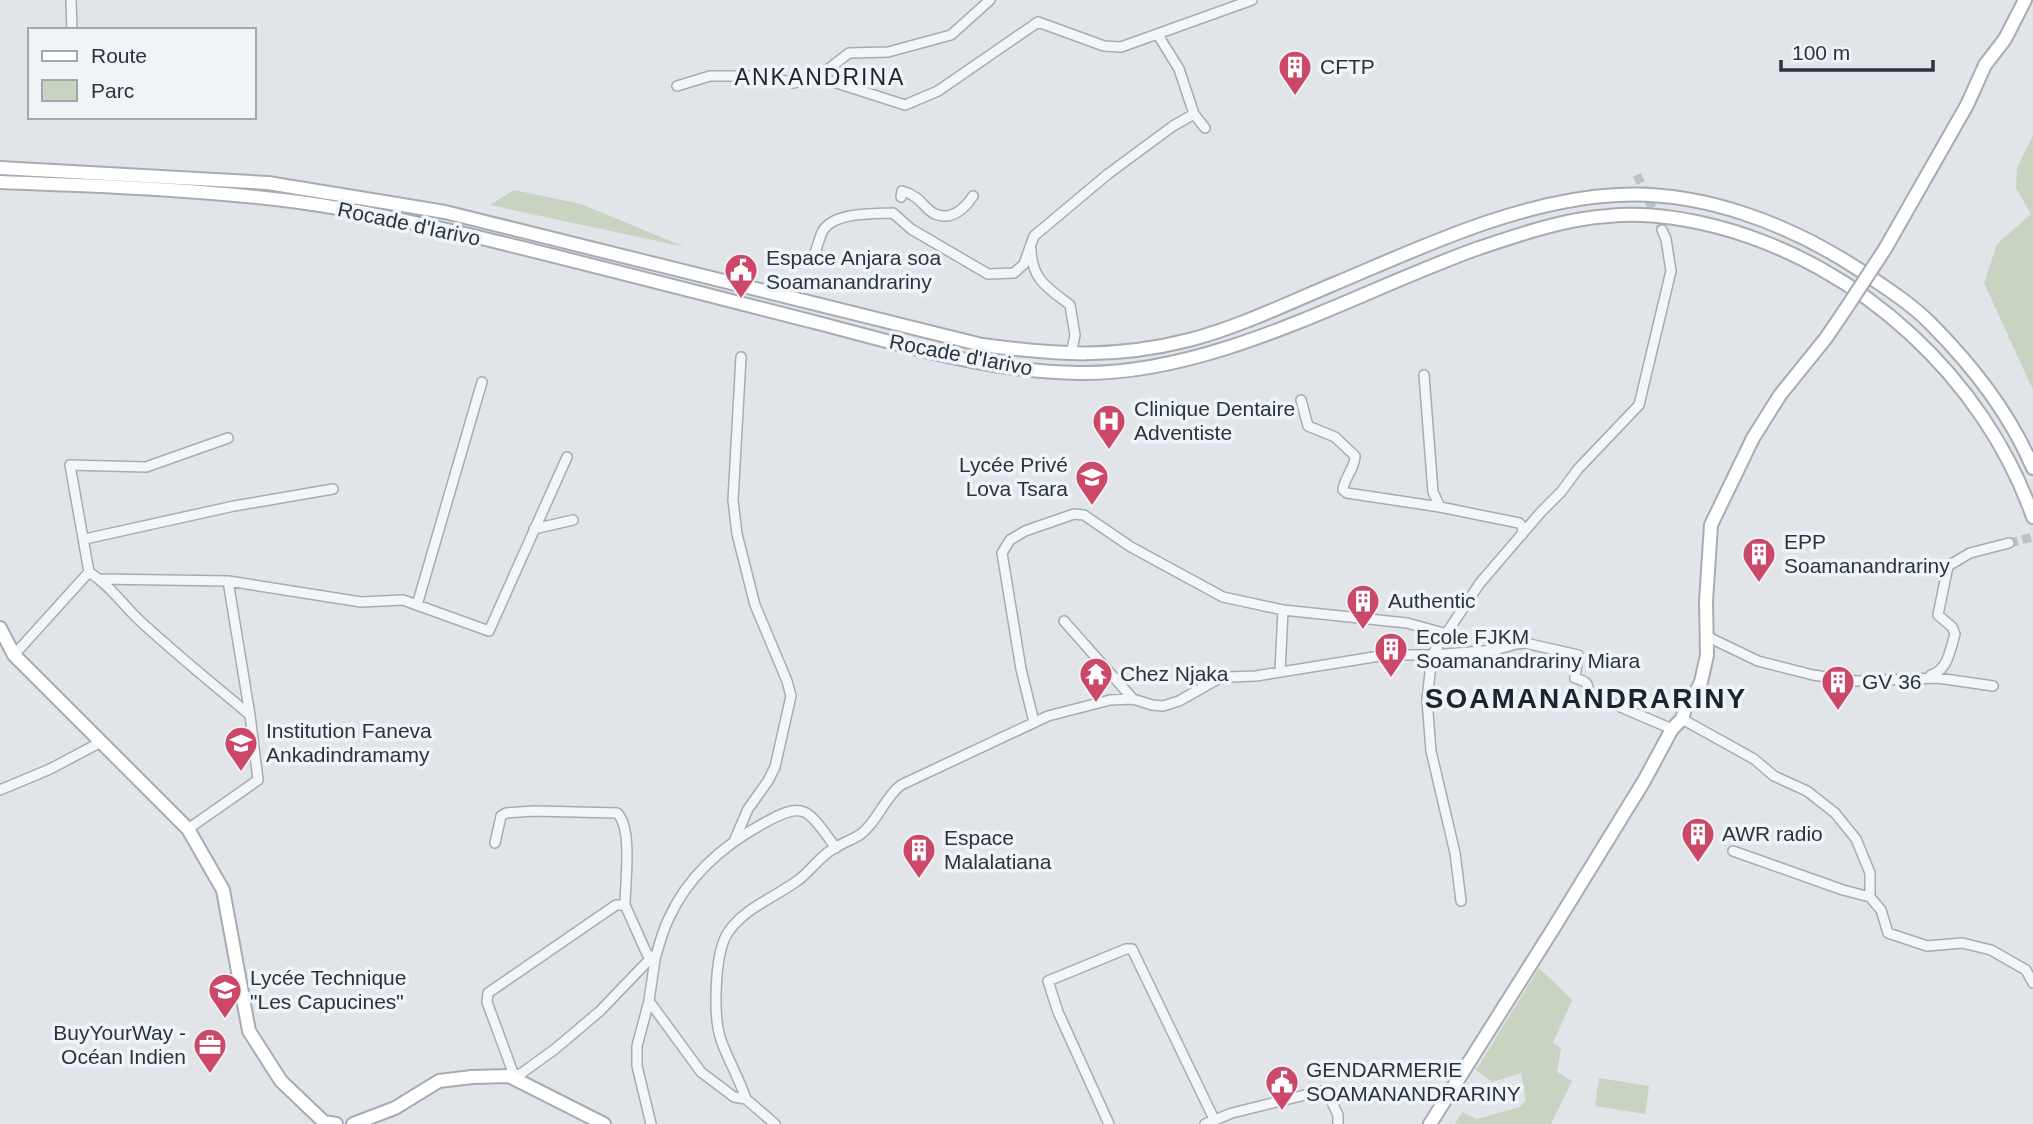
<svg xmlns="http://www.w3.org/2000/svg" width="2033" height="1124" font-family="Arial,sans-serif">
<style>
.green{fill:#c8d3c2}
.lines{fill:none;stroke-linecap:round;stroke-linejoin:round}
.street-tunnel{stroke:#bcc2c7;stroke-width:9;stroke-dasharray:9 4.5;stroke-linecap:butt}
.street-casing{stroke:#a6acb3;stroke-width:12}
.secondary-casing{stroke:#a6acb3;stroke-width:16}
.street{stroke:#f3f5f8;stroke-width:9}
.secondary{stroke:#fff;stroke-width:12}
.secondary-bridge-casing{stroke:#a6acb3;stroke-width:16;stroke-linecap:butt}
.secondary-bridge{stroke:#fff;stroke-width:12}
.labels{text-anchor:middle;stroke-width:7;stroke-linejoin:round;paint-order:stroke}
.poi-label{font-size:21px;fill:#293441;stroke:#f0f4f7;text-anchor:start}
.street-label{font-size:21px;fill:#293441;stroke:#f0f4f7}
.neighbourhood-label{font-size:23px;letter-spacing:2px;fill:#1b2532;stroke:#f0f4f7}
.district-label{font-size:28px;font-weight:bold;letter-spacing:2px;fill:#1b2532;stroke:#f0f4f7}
</style>
<rect width="100%" height="100%" fill="#e1e5e9"/>
<path class="green" d="M 2033,135 L 2033,390 L 1984,283 L 1997,244 L 2031,214 L 2016,188 L 2017,168 Z
M 514,190 L 581,204 L 685,247 L 490,205 Z
M 1539,968 L 1572,1000 L 1553,1043 L 1561,1048 L 1557,1072 L 1572,1081 L 1551,1124 L 1455,1124 L 1462,1112 L 1477,1119 L 1520,1107 L 1526,1100 L 1521,1073 L 1492,1082 L 1476,1070 Z
M 1599,1078 L 1649,1086 L 1645,1114 L 1595,1106 Z"/>
<g class="lines">
<path class="street-tunnel" d="M 1637,175 L 1662,230
M 2009,543 L 2033,537"/>
<defs>
<path id="street" d="M 71,0 L 72,30
M 990,0 L 951,35 L 888,52 L 849,53 L 818,77 L 905,105 L 938,91 L 1038,22 L 1104,46 L 1121,47 L 1252,0
M 1158,35 L 1179,69 L 1194,114 L 1205,128
M 677,86 L 710,76 L 768,76 L 793,83 L 818,77
M 901,197 L 902,191 C 921,196 924,209 935,214 C 952,221 965,208 973,196
M 1031,250 C 1032,280 1048,288 1070,305 L 1075,335 L 1071,354
M 814,255 C 818,247 819,236 824,229 C 837,212 873,214 893,213 L 911,229 L 988,274 L 1014,273 L 1024,264 L 1034,236 L 1108,174 L 1173,126 L 1194,114
M 1424,375 L 1433,492 L 1440,507
M 1301,400 L 1308,426 L 1335,437 L 1355,456 C 1355,469 1344,477 1343,490 L 1347,493 L 1440,507 L 1519,523 L 1523,527 L 1522,535
M 534,529 L 573,520
M 85,539 L 234,506 L 333,489
M 100,579 L 228,581 L 361,602 L 403,600 L 489,631 L 567,457
M 228,581 L 250,715
M 417,605 L 482,382
M 1064,621 L 1133,699
M 1706,636 L 1758,661 L 1813,675 L 1856,681 L 1938,678 L 1993,686
M 14,655 L 89,572
M 1280,672 L 1283,610
M 1931,675 C 1948,670 1950,650 1955,634 L 1952,627 L 1938,615 L 1948,566 L 1970,553 L 2009,543
M 1682,719 L 1754,759 L 1774,776 L 1807,791 L 1835,813 L 1856,839 L 1870,873 L 1870,897
M 1034,722 L 1021,669 L 1002,553 L 1010,540 L 1025,531 L 1074,514 L 1084,515 L 1131,547 L 1223,597 L 1283,610 L 1407,623 L 1447,634
M 0,790 L 50,769 L 101,742
M 188,829 L 258,780 L 250,715 C 212,683 173,652 137,618 C 121,602 108,584 89,572 L 70,465 L 146,467 L 228,438
M 735,839 L 748,809 L 768,781 L 775,767 L 791,696 L 787,681 L 755,605 L 737,534 L 733,500 L 741,357
M 495,843 L 501,816 L 506,813 L 534,811 L 617,813 C 633,828 625,883 625,905
M 1733,851 L 1843,890 L 1870,897 L 1881,910 L 1888,933 L 1927,946 L 1962,943 L 1991,950 L 2026,970 L 2033,983
M 1461,901 L 1455,853 L 1431,751 L 1427,700 L 1432,655 L 1480,583 L 1541,512 L 1561,492 L 1578,469 L 1639,405 L 1671,271 L 1666,239 L 1662,230
M 649,1001 L 701,1072 L 734,1097 L 746,1099 L 775,1124
M 746,1099 C 739,1078 728,1060 721,1040 C 713,1017 714,951 729,931 C 745,908 775,897 797,881 C 810,872 819,857 833,849 C 842,843 852,840 861,834 C 878,821 884,798 901,785 L 1048,716 L 1110,700 L 1133,699 L 1152,705 L 1163,706 L 1179,701 L 1216,680 L 1228,677 L 1256,676 L 1386,655 L 1432,655 L 1495,650 L 1516,644 L 1525,643 L 1578,655 L 1575,678 C 1585,681 1589,682 1588,693 L 1672,729
M 651,1124 L 637,1066 L 637,1046 L 649,1001 L 655,959 L 647,954 L 625,905 L 616,905 L 488,993 L 487,1002 L 515,1078 L 555,1049 L 600,1011 L 648,961 L 655,959 C 659,945 663,930 669,918 C 689,874 726,843 768,821 C 777,816 793,807 804,812 C 814,815 829,839 836,848
M 1109,1124 L 1058,1012 L 1048,981 L 1126,949 L 1132,949 L 1214,1119
M 1205,1124 L 1232,1113 L 1321,1091 L 1329,1096 L 1338,1115 L 1338,1124"/>
<path id="secondary" d="M 0,168 L 268,183 L 445,212 L 982,345 C 1058,355 1114,359 1189,340 C 1239,327 1286,304 1334,284 C 1422,247 1520,200 1617,195 C 1701,190 1789,224 1858,269 C 1883,286 1909,302 1930,323 C 1971,364 2010,414 2033,468
M 0,182 C 100,186 200,189 299,202 C 358,210 416,223 473,236 C 589,264 703,294 818,323 C 903,345 990,372 1079,373 C 1215,375 1353,293 1479,248 C 1521,234 1564,219 1608,216 C 1644,212 1683,218 1718,227 C 1861,265 1984,378 2033,517
M 1885,249 L 1967,105 L 1985,65 L 2005,39 L 2025,0
M 0,628 L 14,655 L 188,829 L 223,890 L 249,1031 L 281,1081 L 324,1122 L 336,1124
M 353,1124 L 395,1108 L 439,1081 L 472,1077 L 509,1076 L 604,1124
M 1430,1124 L 1553,929 L 1644,781 L 1672,729 L 1682,719 L 1688,699 L 1694,696 L 1701,682 L 1707,655 L 1706,601 L 1711,525 L 1753,438 L 1780,395 L 1826,338 L 1845,310"/>
</defs>
<use href="#street" class="street-casing"/>
<use href="#secondary" class="secondary-casing"/>
<use href="#street" class="street"/>
<use href="#secondary" class="secondary"/>
<defs>
<path id="secondary-bridge" d="M 1845,310 L 1885,249"/>
</defs>
<use href="#secondary-bridge" class="secondary-bridge-casing"/>
<use href="#secondary-bridge" class="secondary-bridge"/>
</g>
<defs>
<symbol id="building-pin" viewBox="-11 -11 22 30"><path d="M0 17L-7.5 6A9.5 9.5 0 1 1 7.5 6Z" fill="#cc4869" stroke="#f0f4f7"/><path d="M-4-6H4V6H1V3H-1V6H-4ZM-2.5-4.3h1.7v1.8h-1.7ZM.8-4.3h1.7v1.8H.8ZM-2.5-1h1.7V.8h-1.7ZM.8-1h1.7V.8H.8Z" fill="#fff"/></symbol>
<symbol id="civic-pin" viewBox="-11 -11 22 30"><path d="M0 17L-7.5 6A9.5 9.5 0 1 1 7.5 6Z" fill="#cc4869" stroke="#f0f4f7"/><path d="M-.6-6.5H3V-4.5H.6V-3L4-1V1h2V6H-6V1h2V-1L-.6-3ZM-1.2 2.5V6h2.4V2.5Z" fill="#fff"/></symbol>
<symbol id="hospital-pin" viewBox="-11 -11 22 30"><path d="M0 17L-7.5 6A9.5 9.5 0 1 1 7.5 6Z" fill="#cc4869" stroke="#f0f4f7"/><path d="M-5-5h3v3.5h4V-5h3V5h-3V1.5h-4V5h-3Z" fill="#fff"/></symbol>
<symbol id="school-pin" viewBox="-11 -11 22 30"><path d="M0 17L-7.5 6A9.5 9.5 0 1 1 7.5 6Z" fill="#cc4869" stroke="#f0f4f7"/><path d="M0-5L7-2L0 1L-7-2ZM-4 1L0 2.5L4 1V4Q0 6-4 4Z" fill="#fff"/></symbol>
<symbol id="temple-pin" viewBox="-11 -11 22 30"><path d="M0 17L-7.5 6A9.5 9.5 0 1 1 7.5 6Z" fill="#cc4869" stroke="#f0f4f7"/><path d="M0-6L5-2H3V0L6.5 2.5H4V6H1.5V3h-3V6H-4V2.5H-6.5L-3 0V-2H-5Z" fill="#fff"/></symbol>
<symbol id="university-pin" viewBox="-11 -11 22 30"><path d="M0 17L-7.5 6A9.5 9.5 0 1 1 7.5 6Z" fill="#cc4869" stroke="#f0f4f7"/><path d="M0-5L7-2L0 1L-7-2ZM-4 1L0 2.5L4 1V4Q0 6-4 4Z" fill="#fff"/></symbol>
<symbol id="office-pin" viewBox="-11 -11 22 30"><path d="M0 17L-7.5 6A9.5 9.5 0 1 1 7.5 6Z" fill="#cc4869" stroke="#f0f4f7"/><path d="M-6-3h4V-5.5h4V-3h4V5H-6ZM-1-4.5V-3h2v-1.5ZM-6 0V1H6V0Z" fill="#fff"/></symbol>
</defs>
<g fill-rule="evenodd">
<use href="#building-pin" x="1276" y="48" width="38" height="52"/>
<use href="#civic-pin" x="722" y="251" width="38" height="52"/>
<use href="#hospital-pin" x="1090" y="402" width="38" height="52"/>
<use href="#school-pin" x="1073" y="458" width="38" height="52"/>
<use href="#building-pin" x="1740" y="535" width="38" height="52"/>
<use href="#building-pin" x="1344" y="582" width="38" height="52"/>
<use href="#building-pin" x="1372" y="630" width="38" height="52"/>
<use href="#temple-pin" x="1077" y="655" width="38" height="52"/>
<use href="#building-pin" x="1819" y="663" width="38" height="52"/>
<use href="#university-pin" x="222" y="724" width="38" height="52"/>
<use href="#building-pin" x="1679" y="815" width="38" height="52"/>
<use href="#building-pin" x="900" y="831" width="38" height="52"/>
<use href="#school-pin" x="206" y="971" width="38" height="52"/>
<use href="#office-pin" x="191" y="1026" width="38" height="52"/>
<use href="#civic-pin" x="1263" y="1063" width="38" height="52"/>
</g>
<g class="labels">
<g class="poi-label">
<text x="1320" y="74">CFTP</text>
<text x="766" y="265">Espace Anjara soa<tspan x="766" dy="24">Soamanandrariny</tspan></text>
<text x="1134" y="416">Clinique Dentaire<tspan x="1134" dy="24">Adventiste</tspan></text>
<text x="1068" y="472" text-anchor="end">Lycée Privé<tspan x="1068" dy="24">Lova Tsara</tspan></text>
<text x="1784" y="549">EPP<tspan x="1784" dy="24">Soamanandrariny</tspan></text>
<text x="1388" y="608">Authentic</text>
<text x="1416" y="644">Ecole FJKM<tspan x="1416" dy="24">Soamanandrariny Miara</tspan></text>
<text x="1120" y="681">Chez Njaka</text>
<text x="1862" y="689">GV 36</text>
<text x="266" y="738">Institution Faneva<tspan x="266" dy="24">Ankadindramamy</tspan></text>
<text x="1722" y="841">AWR radio</text>
<text x="944" y="845">Espace<tspan x="944" dy="24">Malalatiana</tspan></text>
<text x="250" y="985">Lycée Technique<tspan x="250" dy="24">"Les Capucines"</tspan></text>
<text x="186" y="1040" text-anchor="end">BuyYourWay -<tspan x="186" dy="24">Océan Indien</tspan></text>
<text x="1306" y="1077">GENDARMERIE<tspan x="1306" dy="24">SOAMANANDRARINY</tspan></text>
</g>
<g class="street-label">
<text transform="translate(409 224) rotate(12)" y="7">Rocade d'Iarivo</text>
<text transform="translate(961 355) rotate(11)" y="7">Rocade d'Iarivo</text>
</g>
<g class="neighbourhood-label">
<text x="820" y="85">ANKANDRINA</text>
</g>
<g class="district-label">
<text x="1586" y="708">SOAMANANDRARINY</text>
</g>
</g>
<rect x="28" y="28" width="228" height="91" fill="#f0f4f7" stroke="#a0a7ae" stroke-width="2"/>
<rect x="42" y="51" width="35" height="10" fill="#ffffff" stroke="#a0a7ae" stroke-width="2"/>
<text x="91" y="63" font-size="21" fill="#293441">Route</text>
<rect x="42" y="80" width="35" height="21" fill="#c8d3c2" stroke="#a0a7ae" stroke-width="2"/>
<text x="91" y="98" font-size="21" fill="#293441">Parc</text>
<path d="M1781 60v10h152v-10" fill="none" stroke="#293441" stroke-width="3.5"/>
<text x="1792" y="60" font-size="21" fill="#293441" stroke="#f0f4f7" stroke-width="5" paint-order="stroke">100 m</text>
</svg>
